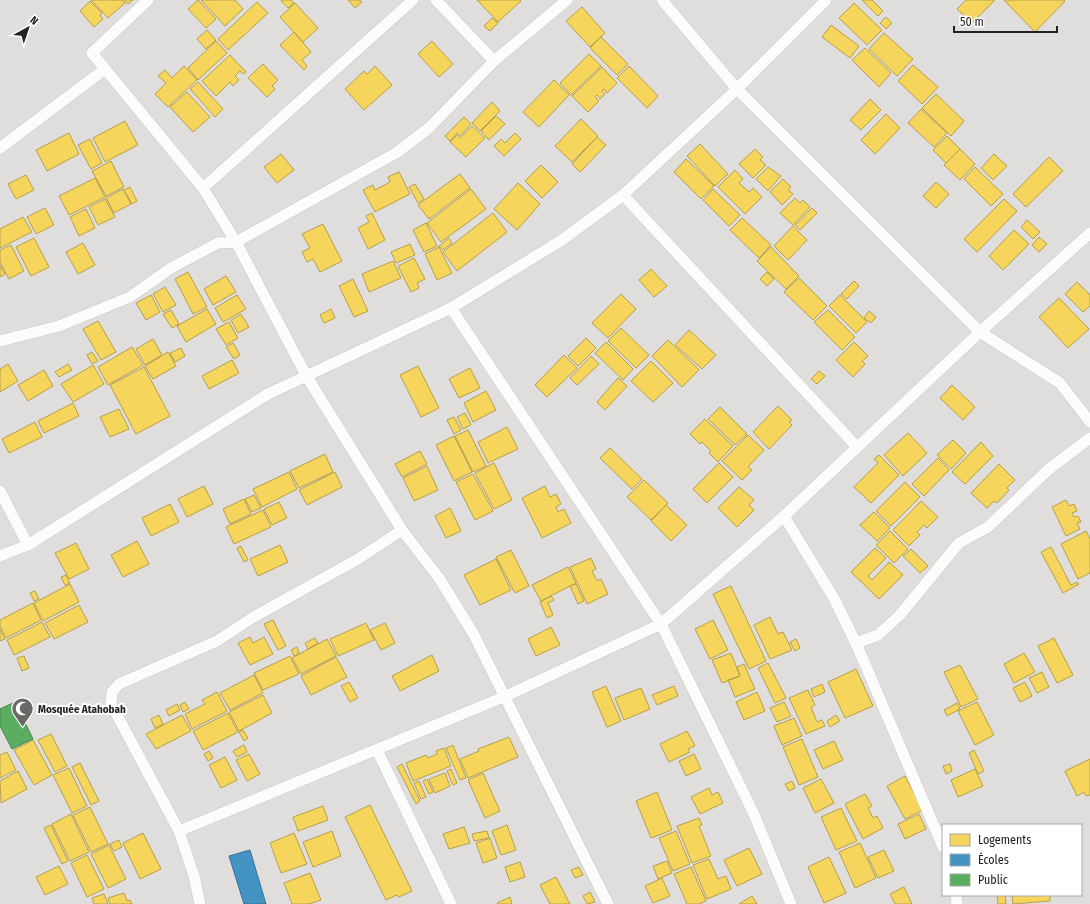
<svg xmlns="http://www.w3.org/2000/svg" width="1090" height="904" font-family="'Fira Sans Condensed',sans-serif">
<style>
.residential{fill:#dfdedc;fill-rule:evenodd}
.homes{fill:#f6d55c;stroke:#b69f4b}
.schools{fill:#4393c3;stroke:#397193}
.public{fill:#5aae61;stroke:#49844e}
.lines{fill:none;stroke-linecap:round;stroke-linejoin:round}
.minor-casing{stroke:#c9c8c7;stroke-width:12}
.minor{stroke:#fdfcfc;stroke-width:11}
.labels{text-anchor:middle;stroke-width:4;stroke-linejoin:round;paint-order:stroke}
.poi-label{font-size:11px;font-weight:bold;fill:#222;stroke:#fff;text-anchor:start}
</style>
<rect width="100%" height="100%" fill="#f0eeeb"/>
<path class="residential" d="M 0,0 L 1090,0 L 1090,904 L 0,904 ZM 943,825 L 1081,825 L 1081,895 L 943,895 Z"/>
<path class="homes" d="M 91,0 L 122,0 L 125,3 L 108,18 Z
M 124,0 L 133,0 L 128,4 Z
M 198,0 L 216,19 L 206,28 L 188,9 Z
M 201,0 L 235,0 L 243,9 L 225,26 Z
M 282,0 L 291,0 L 294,3 L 288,8 L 281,1 Z
M 348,0 L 359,0 L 362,2 L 355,8 Z
M 477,0 L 520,0 L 521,1 L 498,22 Z
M 862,0 L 872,0 L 883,11 L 878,16 Z
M 966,0 L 995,0 L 972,23 L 957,9 Z
M 1004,0 L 1064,0 L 1065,1 L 1035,32 Z
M 90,1 L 102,13 L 100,15 L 103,19 L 94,27 L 80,11 Z
M 257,2 L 268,13 L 228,50 L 218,39 Z
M 295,3 L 318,28 L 303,42 L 280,17 Z
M 854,3 L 882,30 L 867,45 L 839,18 Z
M 582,7 L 605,33 L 590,47 L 566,21 Z
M 886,17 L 892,23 L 886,29 L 880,23 Z
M 492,18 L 498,23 L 490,31 L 484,26 Z
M 831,25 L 859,46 L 850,58 L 822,37 Z
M 207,30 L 216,40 L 206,49 L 197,39 Z
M 294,32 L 311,52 L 302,60 L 307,66 L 304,70 L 280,45 Z
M 884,33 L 913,59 L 897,76 L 869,49 Z
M 601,37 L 628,64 L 617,75 L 590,48 Z
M 216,41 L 227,53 L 198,80 L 188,68 Z
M 432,41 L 453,64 L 439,77 L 418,54 Z
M 865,48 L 891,73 L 879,87 L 852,60 Z
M 589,54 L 601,66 L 571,95 L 560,83 Z
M 230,55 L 246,72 L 243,74 L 240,71 L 235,76 L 239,80 L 233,86 L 230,82 L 216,96 L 202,81 Z
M 263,64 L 278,80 L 272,86 L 275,89 L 267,97 L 248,78 Z
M 913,65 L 938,87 L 922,104 L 898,81 Z
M 184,66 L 197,80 L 168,107 L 155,94 L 166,83 L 158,76 L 165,70 L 172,78 Z
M 375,66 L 392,85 L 364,110 L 345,89 L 364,71 L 367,74 Z
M 629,66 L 658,96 L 647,108 L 617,78 Z
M 602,67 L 617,83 L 607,93 L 604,89 L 602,91 L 605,94 L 600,99 L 597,95 L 595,97 L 599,101 L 588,112 L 572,96 Z
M 554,80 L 569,95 L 539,127 L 523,112 Z
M 198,82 L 223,109 L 215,117 L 190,89 Z
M 187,92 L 210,117 L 193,132 L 170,107 Z
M 936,94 L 964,121 L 951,136 L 922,108 Z
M 870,99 L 881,110 L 861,130 L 850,120 Z
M 492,102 L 500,111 L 480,131 L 472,123 Z
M 921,109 L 947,133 L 934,147 L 908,123 Z
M 886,114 L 900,128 L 875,154 L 861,140 Z
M 496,116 L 505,124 L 489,140 L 481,131 Z
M 464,117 L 471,124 L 460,136 L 457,133 L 450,141 L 445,136 Z
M 581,119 L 598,136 L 572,162 L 555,146 Z
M 125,121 L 138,145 L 105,162 L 93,138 Z
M 472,126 L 485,138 L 466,157 L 450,142 L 457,135 L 460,138 Z
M 69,133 L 79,154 L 47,171 L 36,150 Z
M 515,133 L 521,139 L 504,156 L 494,146 L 501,139 L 505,143 Z
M 947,136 L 960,149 L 946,163 L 933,150 Z
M 597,137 L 606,145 L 580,172 L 572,164 Z
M 90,139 L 102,163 L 91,169 L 78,145 Z
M 700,144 L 728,174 L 715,186 L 687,156 Z
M 755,149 L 763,157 L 760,160 L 766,165 L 753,178 L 739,164 Z
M 960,149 L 975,164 L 960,180 L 944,165 Z
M 281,154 L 294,170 L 277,183 L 264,167 Z
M 994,154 L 1007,166 L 993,180 L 981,168 Z
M 1049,157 L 1063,171 L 1026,207 L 1013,194 Z
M 686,159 L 714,186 L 701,199 L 674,172 Z
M 111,161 L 124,187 L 106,196 L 92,171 Z
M 541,165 L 558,182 L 542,198 L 525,181 Z
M 768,167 L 781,176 L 768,191 L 756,179 Z
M 975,167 L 1003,194 L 991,206 L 964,179 Z
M 735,170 L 743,179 L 739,183 L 749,192 L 753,188 L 762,197 L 745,214 L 718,187 Z
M 399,172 L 410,194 L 375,212 L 363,190 L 373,185 L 375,190 L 390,182 L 388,177 Z
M 460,174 L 470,188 L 429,219 L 418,205 Z
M 26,175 L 34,190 L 16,199 L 8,184 Z
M 95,178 L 105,197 L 69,215 L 59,196 Z
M 783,179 L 791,187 L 788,190 L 793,194 L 782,205 L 770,192 Z
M 936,182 L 949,194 L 936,208 L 923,196 Z
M 518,183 L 540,204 L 517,230 L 494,209 Z
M 415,184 L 424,199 L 418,203 L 409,187 Z
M 130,187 L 137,201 L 132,204 L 124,190 Z
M 123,189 L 131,204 L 114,213 L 106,198 Z
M 471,189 L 486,209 L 441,242 L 427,223 Z
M 713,189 L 740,215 L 729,226 L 703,200 Z
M 795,198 L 800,203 L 803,200 L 810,207 L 793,225 L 780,213 Z
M 105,199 L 115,217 L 98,225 L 89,207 Z
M 1004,199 L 1017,211 L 977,252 L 964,239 Z
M 45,208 L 54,225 L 36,234 L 27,217 Z
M 812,208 L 817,213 L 800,230 L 795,225 Z
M 86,209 L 95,228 L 79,236 L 70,217 Z
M 372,213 L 385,240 L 368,249 L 358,228 L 369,222 L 366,216 Z
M 493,213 L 507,232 L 457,271 L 443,252 Z
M 23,217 L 32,232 L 0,248 L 0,229 Z
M 742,218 L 771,245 L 759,258 L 730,230 Z
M 1027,220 L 1040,232 L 1033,239 L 1021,227 Z
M 426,223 L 437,246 L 424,252 L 413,230 Z
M 323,224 L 342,261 L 320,272 L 313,259 L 307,262 L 302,252 L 310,248 L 302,234 Z
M 793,226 L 807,240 L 788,260 L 774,246 Z
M 1014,230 L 1029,244 L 1003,270 L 989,256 Z
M 1039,237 L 1047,244 L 1039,252 L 1032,245 Z
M 34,238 L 49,267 L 31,276 L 16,247 Z
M 449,238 L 452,243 L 443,250 L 439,246 Z
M 83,243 L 95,265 L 78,274 L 66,252 Z
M 410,244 L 415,255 L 396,263 L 391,252 Z
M 11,245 L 24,271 L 9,279 L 0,262 L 0,250 Z
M 439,247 L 452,273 L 437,280 L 425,254 Z
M 771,247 L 799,276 L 786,289 L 757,261 Z
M 414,258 L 425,279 L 417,283 L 419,288 L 411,292 L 398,266 Z
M 393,261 L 401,278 L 369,292 L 362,274 Z
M 0,265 L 5,274 L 0,277 Z
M 651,269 L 667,286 L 654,297 L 639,280 Z
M 188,272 L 207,307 L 193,314 L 175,279 Z
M 767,272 L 774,279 L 767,286 L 760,279 Z
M 226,276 L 236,292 L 213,305 L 204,289 Z
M 799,278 L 827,306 L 813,320 L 784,292 Z
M 353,279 L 368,311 L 354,317 L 339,286 Z
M 854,281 L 859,286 L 847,299 L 841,294 Z
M 1077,282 L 1090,295 L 1090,306 L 1083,312 L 1065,294 Z
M 165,287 L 176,305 L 163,312 L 153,294 Z
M 621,294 L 636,309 L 608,338 L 592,323 Z
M 151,295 L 160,312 L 146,320 L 136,303 Z
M 237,295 L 246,309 L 223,322 L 215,308 Z
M 840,295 L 867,322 L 856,333 L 829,306 Z
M 1059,298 L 1089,329 L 1068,348 L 1039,317 Z
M 207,309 L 216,324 L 186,342 L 177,326 Z
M 331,309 L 335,318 L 324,323 L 320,315 Z
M 171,310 L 179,324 L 172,328 L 163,314 Z
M 828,310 L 855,337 L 842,350 L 814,322 Z
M 869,311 L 876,317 L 871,323 L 864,318 Z
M 241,314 L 249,327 L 238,333 L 231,320 Z
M 98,321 L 116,352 L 101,360 L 83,329 Z
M 229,322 L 238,338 L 226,345 L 216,329 Z
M 621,328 L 649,355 L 636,368 L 608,341 Z
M 689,330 L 716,355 L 702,369 L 675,345 Z
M 586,338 L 596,348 L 578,366 L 568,356 Z
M 153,339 L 162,355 L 145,365 L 136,349 Z
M 668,340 L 699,370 L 682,387 L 652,356 Z
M 606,342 L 633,369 L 623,380 L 595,353 Z
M 854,342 L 868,356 L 862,361 L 865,364 L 853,377 L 836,360 Z
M 233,343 L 240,355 L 234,359 L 226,347 Z
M 132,347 L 143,365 L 108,385 L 98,367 Z
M 181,348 L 185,356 L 175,362 L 170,353 Z
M 92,352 L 98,361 L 92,364 L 87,355 Z
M 168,352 L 176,366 L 153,379 L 145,366 Z
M 564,355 L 577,368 L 547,397 L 535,385 Z
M 591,356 L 599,364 L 577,385 L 570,378 Z
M 232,360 L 239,373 L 209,389 L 202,376 Z
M 651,361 L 673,383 L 653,402 L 631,381 Z
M 8,364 L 18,381 L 0,392 L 0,369 Z
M 68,364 L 72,370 L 59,377 L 55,372 Z
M 93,365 L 104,384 L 73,402 L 61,384 Z
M 418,366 L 439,408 L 421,417 L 400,375 Z
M 144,367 L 170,416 L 136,434 L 110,385 Z
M 470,368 L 480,388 L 459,398 L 449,379 Z
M 44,370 L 53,386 L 28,401 L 18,385 Z
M 819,371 L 825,376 L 817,384 L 811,379 Z
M 618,378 L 627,386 L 605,410 L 597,402 Z
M 952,385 L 975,407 L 963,420 L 940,398 Z
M 486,391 L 496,410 L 473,422 L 464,403 Z
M 73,403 L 79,416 L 44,433 L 38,421 Z
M 778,406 L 792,420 L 789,422 L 792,425 L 769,449 L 753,432 Z
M 720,407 L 747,434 L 735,445 L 708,419 Z
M 119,409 L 129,429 L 110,437 L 100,417 Z
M 465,413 L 471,425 L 463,429 L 457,417 Z
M 454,417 L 461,430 L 454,434 L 447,420 Z
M 705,419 L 733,446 L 718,462 L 709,453 L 711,451 L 702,442 L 700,444 L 690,434 Z
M 35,422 L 42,437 L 9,453 L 2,439 Z
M 507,427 L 518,449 L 488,463 L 478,442 Z
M 468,430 L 486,466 L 473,472 L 455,436 Z
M 908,433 L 927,453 L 903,476 L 884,455 Z
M 748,435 L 764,450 L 748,467 L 752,470 L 742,480 L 722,461 Z
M 454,436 L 472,472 L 454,481 L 436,445 Z
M 953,440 L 966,453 L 951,469 L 937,455 Z
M 981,442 L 993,456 L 965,484 L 952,472 Z
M 610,448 L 642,479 L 632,489 L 600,458 Z
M 420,451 L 427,464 L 402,477 L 395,464 Z
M 325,454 L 333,472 L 299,488 L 290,471 Z
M 879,455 L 899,475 L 871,503 L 854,487 L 878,463 L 874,459 Z
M 938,458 L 949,470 L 924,496 L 912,484 Z
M 494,463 L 512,500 L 494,509 L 475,473 Z
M 719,463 L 733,477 L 707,503 L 693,489 Z
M 999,464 L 1015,480 L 1007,488 L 1009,490 L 997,503 L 994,501 L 987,508 L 971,493 Z
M 427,466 L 438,490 L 414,501 L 403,478 Z
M 289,472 L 297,489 L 262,507 L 253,489 Z
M 335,472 L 342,487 L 307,505 L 299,490 Z
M 473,474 L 493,511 L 475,520 L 456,482 Z
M 644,480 L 668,503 L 651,520 L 627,497 Z
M 905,482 L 920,497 L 891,526 L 876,511 Z
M 204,486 L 213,504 L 187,517 L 178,499 Z
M 545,486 L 550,497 L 556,494 L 561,504 L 556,507 L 558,512 L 564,509 L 571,523 L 542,538 L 522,498 Z
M 739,487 L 754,500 L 749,505 L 754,510 L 737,527 L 718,508 Z
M 254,495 L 261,508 L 252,512 L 245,499 Z
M 244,499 L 251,514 L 230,524 L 223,509 Z
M 1066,500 L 1069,506 L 1074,504 L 1077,511 L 1072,513 L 1074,517 L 1078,516 L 1081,522 L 1077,523 L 1080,529 L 1066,536 L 1052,507 Z
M 921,501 L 938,517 L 927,528 L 924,525 L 917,532 L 920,535 L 909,546 L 893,530 Z
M 279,502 L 287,518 L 272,525 L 264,509 Z
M 170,504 L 179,522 L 151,536 L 142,518 Z
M 666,505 L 687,525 L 671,541 L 651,521 Z
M 450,508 L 461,531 L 446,538 L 435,516 Z
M 263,510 L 271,527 L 234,544 L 226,527 Z
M 874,512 L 890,528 L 877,541 L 860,525 Z
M 890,531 L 908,549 L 894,563 L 876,545 Z
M 1086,531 L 1090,539 L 1090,573 L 1078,579 L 1061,544 Z
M 137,541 L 149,564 L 123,577 L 111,555 Z
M 76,543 L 89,569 L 69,579 L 55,553 Z
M 280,545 L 288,562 L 258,576 L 250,559 Z
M 241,546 L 248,560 L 244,562 L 237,548 Z
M 1051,547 L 1071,585 L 1077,582 L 1079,584 L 1063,593 L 1041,552 Z
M 875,548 L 886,558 L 868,576 L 872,580 L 889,562 L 903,575 L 879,599 L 851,572 Z
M 911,549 L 928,566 L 920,573 L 903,556 Z
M 511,550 L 529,586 L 515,593 L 496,557 Z
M 591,558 L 596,569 L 592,571 L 597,581 L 601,579 L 608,594 L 587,604 L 570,567 Z
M 496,559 L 511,590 L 480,605 L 464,575 Z
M 568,567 L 576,583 L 541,601 L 532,585 Z
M 66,575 L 70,583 L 65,585 L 61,577 Z
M 70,584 L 79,602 L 43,621 L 34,603 Z
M 576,584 L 584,601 L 578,604 L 570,586 Z
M 731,586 L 766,661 L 749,669 L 713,594 Z
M 35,591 L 39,599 L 34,601 L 30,593 Z
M 551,596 L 554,600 L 548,603 L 553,615 L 547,618 L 540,602 Z
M 33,603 L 41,620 L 6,638 L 0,626 L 0,620 Z
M 79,605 L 88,622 L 54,639 L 45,623 Z
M 770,617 L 778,634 L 783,632 L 792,650 L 770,659 L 754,625 Z
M 273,620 L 286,646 L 278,650 L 264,624 Z
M 713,620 L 728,650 L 710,659 L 695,629 Z
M 42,622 L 50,637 L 14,655 L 7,640 Z
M 366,623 L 374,640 L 338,656 L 330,639 Z
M 385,623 L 395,643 L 381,650 L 370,630 Z
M 551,627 L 560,645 L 536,656 L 528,639 Z
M 0,629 L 5,639 L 0,641 Z
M 250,637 L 253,643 L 264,637 L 273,654 L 250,665 L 238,643 Z
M 315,638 L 318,643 L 308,649 L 305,643 Z
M 1054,638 L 1073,675 L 1057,683 L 1038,646 Z
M 327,639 L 336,656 L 301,674 L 292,658 Z
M 796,639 L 800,648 L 795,651 L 790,642 Z
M 297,647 L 299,653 L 294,656 L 291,650 Z
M 731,653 L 740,676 L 722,683 L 712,660 Z
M 1024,653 L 1035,672 L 1014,683 L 1004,664 Z
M 432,655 L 439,671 L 400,691 L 392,676 Z
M 24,656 L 29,668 L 22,671 L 17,658 Z
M 290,656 L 299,674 L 263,690 L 254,673 Z
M 336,657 L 347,677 L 311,695 L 301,676 Z
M 768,663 L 786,698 L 775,703 L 758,668 Z
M 744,664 L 755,689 L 735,697 L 728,680 L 740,676 L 737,667 Z
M 960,665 L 978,699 L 961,707 L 944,672 Z
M 856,669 L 873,706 L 845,718 L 828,682 Z
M 1042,672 L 1049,687 L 1037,693 L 1029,678 Z
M 254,675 L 263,693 L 230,710 L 220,693 Z
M 349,682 L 358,698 L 350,702 L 341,686 Z
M 1025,682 L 1032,696 L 1020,702 L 1013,688 Z
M 822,684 L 825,692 L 814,697 L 811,689 Z
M 606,686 L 621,721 L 607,727 L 592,692 Z
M 674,686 L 678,696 L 657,705 L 652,695 Z
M 641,688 L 650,709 L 624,720 L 615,698 Z
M 808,690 L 815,705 L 811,707 L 817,722 L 822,720 L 825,726 L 806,734 L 789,698 Z
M 217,692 L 227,711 L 192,729 L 185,714 L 205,704 L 202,700 Z
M 757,692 L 765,711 L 744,720 L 736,702 Z
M 263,695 L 272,713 L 239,731 L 229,712 Z
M 185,702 L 189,709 L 183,712 L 180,705 Z
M 784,702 L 791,716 L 777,722 L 770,708 Z
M 977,702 L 994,735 L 975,745 L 958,711 Z
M 957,703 L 960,709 L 947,716 L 944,710 Z
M 177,704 L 180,710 L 169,716 L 166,710 Z
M 228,713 L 238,732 L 203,750 L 193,731 Z
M 159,715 L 163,724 L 155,728 L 151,719 Z
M 182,715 L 191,731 L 156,749 L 146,734 Z
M 836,715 L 840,721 L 830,727 L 827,721 Z
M 794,718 L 802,736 L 782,745 L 774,726 Z
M 243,730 L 248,738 L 244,741 L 239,732 Z
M 687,731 L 695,746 L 688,749 L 690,752 L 669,762 L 660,744 Z
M 51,734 L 67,766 L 55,772 L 38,740 Z
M 509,737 L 518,757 L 468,778 L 460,759 L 479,751 L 478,749 Z
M 802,739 L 818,777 L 799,785 L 783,747 Z
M 33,740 L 52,775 L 34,785 L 14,750 Z
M 834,741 L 843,760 L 823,769 L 814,750 Z
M 244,745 L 247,752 L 237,757 L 233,751 Z
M 453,745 L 466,778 L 460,780 L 446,748 Z
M 444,748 L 451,766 L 413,781 L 406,763 L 426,755 L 428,758 L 437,754 L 436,751 Z
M 974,750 L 984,771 L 978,774 L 969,753 Z
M 209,751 L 213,758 L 208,761 L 204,754 Z
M 7,752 L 16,770 L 0,778 L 0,755 Z
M 249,754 L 260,774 L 247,781 L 236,760 Z
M 694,754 L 701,769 L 686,776 L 679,761 Z
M 225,757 L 237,780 L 221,788 L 209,765 Z
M 1090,759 L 1090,795 L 1086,796 L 1084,792 L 1077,796 L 1065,771 Z
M 80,763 L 99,801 L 91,805 L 72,767 Z
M 402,764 L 420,801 L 416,804 L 397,767 Z
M 950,764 L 952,771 L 946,774 L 943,766 Z
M 69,768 L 87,806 L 72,813 L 53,775 Z
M 451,769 L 457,783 L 453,785 L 447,771 Z
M 975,769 L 983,786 L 958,797 L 951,780 Z
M 18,771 L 27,789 L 1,803 L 0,781 Z
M 445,773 L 450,786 L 435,793 L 429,779 Z
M 483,773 L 500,811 L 485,818 L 468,780 Z
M 905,776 L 923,810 L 905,819 L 887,786 Z
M 427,779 L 433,792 L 429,794 L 423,781 Z
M 821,779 L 834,803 L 815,813 L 803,788 Z
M 419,781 L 426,797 L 421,799 L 414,783 Z
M 792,781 L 795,788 L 789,791 L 785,784 Z
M 709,788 L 712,795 L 718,792 L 723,803 L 700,814 L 691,797 Z
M 657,792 L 672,830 L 651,838 L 636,801 Z
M 865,794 L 872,806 L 868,808 L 873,818 L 877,816 L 883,828 L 863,839 L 845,804 Z
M 370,805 L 412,891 L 399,897 L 397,895 L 386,900 L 345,817 Z
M 323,806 L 328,820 L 298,831 L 293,817 Z
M 90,807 L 108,844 L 91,852 L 73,815 Z
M 841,808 L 857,841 L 836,850 L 821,817 Z
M 71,814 L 89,852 L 70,861 L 52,824 Z
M 919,814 L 926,829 L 905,839 L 898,824 Z
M 699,818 L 702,825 L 699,826 L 711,856 L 692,863 L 677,826 Z
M 51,825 L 68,861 L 62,864 L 44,828 Z
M 507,825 L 516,850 L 501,855 L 492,831 Z
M 464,827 L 470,843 L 449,849 L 443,834 Z
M 332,831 L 341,856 L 313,867 L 303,842 Z
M 487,831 L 489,838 L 474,841 L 472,834 Z
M 676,831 L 690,864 L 673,871 L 659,838 Z
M 143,833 L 161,869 L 140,879 L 123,843 Z
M 294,833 L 307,864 L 281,873 L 270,843 Z
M 490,838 L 497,858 L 483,863 L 476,843 Z
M 119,840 L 122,847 L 114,851 L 110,844 Z
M 860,843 L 876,878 L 855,888 L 839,852 Z
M 109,845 L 126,879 L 108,888 L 91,854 Z
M 749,848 L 762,874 L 737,886 L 724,860 Z
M 884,850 L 894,871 L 878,878 L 868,857 Z
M 87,855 L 104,889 L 87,897 L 71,863 Z
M 829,857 L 846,893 L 824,903 L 808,867 Z
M 709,859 L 718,879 L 726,876 L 731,889 L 707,899 L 693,865 Z
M 667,861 L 672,873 L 658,879 L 653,866 Z
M 520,862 L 525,877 L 510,882 L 505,867 Z
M 59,866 L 68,884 L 45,895 L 36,877 Z
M 579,867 L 583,875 L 575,878 L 571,870 Z
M 691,867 L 706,901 L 699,904 L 687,904 L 674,874 Z
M 310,873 L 321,900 L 309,904 L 292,904 L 284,883 Z
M 556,877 L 570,904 L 550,904 L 540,885 Z
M 662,878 L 670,896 L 653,903 L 645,886 Z
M 904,887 L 912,904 L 895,904 L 890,894 Z
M 590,892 L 595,902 L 587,904 L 583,896 Z
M 124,893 L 127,901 L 130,900 L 132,904 L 110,904 L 108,898 Z
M 104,894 L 108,904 L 94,904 L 92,898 Z
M 997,895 L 1005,895 L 1006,904 L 998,904 Z
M 1012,895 L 1050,895 L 1050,901 L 1013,904 Z
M 752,896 L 757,904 L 739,904 Z
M 510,897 L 512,904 L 498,904 L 497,903 Z"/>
<path class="schools" d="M 250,850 L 266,904 L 244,904 L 229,856 Z"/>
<path class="public" d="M 15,702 L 33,739 L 12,749 L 0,726 L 0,709 Z"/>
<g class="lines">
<defs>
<path id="minor" d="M 148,0 L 92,53 L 203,188 L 236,242 L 307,377 L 402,530 L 439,578 L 473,633 L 608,904
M 436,0 L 494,61
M 662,0 L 737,89 L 980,332 L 1060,383 L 1090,422
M 0,148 L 105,69
M 203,188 L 413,0
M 623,195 L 857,447
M 451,308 L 661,624 L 753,812 L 791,904
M 0,341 L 59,326 L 130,297 L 171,268 L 218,243 L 236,242 L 396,153 L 429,128 L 494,61 L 567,0
M 0,491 L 28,545
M 784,516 L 835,600 L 859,650 L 943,847
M 0,556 L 28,545 L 268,394 L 451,308 L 562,240 L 623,195 L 737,89 L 826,0
M 856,643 L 878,635 L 899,616 L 959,543 L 988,527 L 1049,469 L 1090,438
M 377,750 L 451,904
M 179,831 L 506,696 L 661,624 L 784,516 L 980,332 L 1090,233
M 956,895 L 957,904
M 200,904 L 194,876 L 179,831 L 111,704 L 112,692 L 119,684 L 217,641 L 252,618 L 358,559 L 402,530"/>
</defs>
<use href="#minor" class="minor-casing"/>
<use href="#minor" class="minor"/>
</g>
<defs>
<symbol id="mosque-pin" viewBox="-11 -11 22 30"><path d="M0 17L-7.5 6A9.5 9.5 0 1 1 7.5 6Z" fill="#6a6968" stroke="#fff"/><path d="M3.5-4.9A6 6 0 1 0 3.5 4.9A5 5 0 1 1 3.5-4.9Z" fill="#fff"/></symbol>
</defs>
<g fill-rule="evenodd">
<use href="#mosque-pin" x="10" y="696" width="25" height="34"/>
</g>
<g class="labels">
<g class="poi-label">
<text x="38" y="713">Mosquée Atahobah</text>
</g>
</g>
<rect x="942" y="824" width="140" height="72" fill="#ffffff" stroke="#a7a7a7"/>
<rect x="950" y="834" width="20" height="12" fill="#f6d55c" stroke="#a7a7a7"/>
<text x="978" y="844" font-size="12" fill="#222222">Logements</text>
<rect x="950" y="854" width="20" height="12" fill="#4393c3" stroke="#a7a7a7"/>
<text x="978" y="864" font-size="12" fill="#222222">Écoles</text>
<rect x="950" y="874" width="20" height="12" fill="#5aae61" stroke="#a7a7a7"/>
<text x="978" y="884" font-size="12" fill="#222222">Public</text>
<g transform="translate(28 28) rotate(40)" stroke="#ffffff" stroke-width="3" paint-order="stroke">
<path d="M0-3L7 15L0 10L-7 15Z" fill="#222222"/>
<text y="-6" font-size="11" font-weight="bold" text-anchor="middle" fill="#222222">N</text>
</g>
<path d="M954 26v6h103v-6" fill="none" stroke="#222222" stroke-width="2"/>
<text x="960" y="26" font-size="12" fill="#222222" stroke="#ffffff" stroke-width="3" paint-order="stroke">50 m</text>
</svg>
